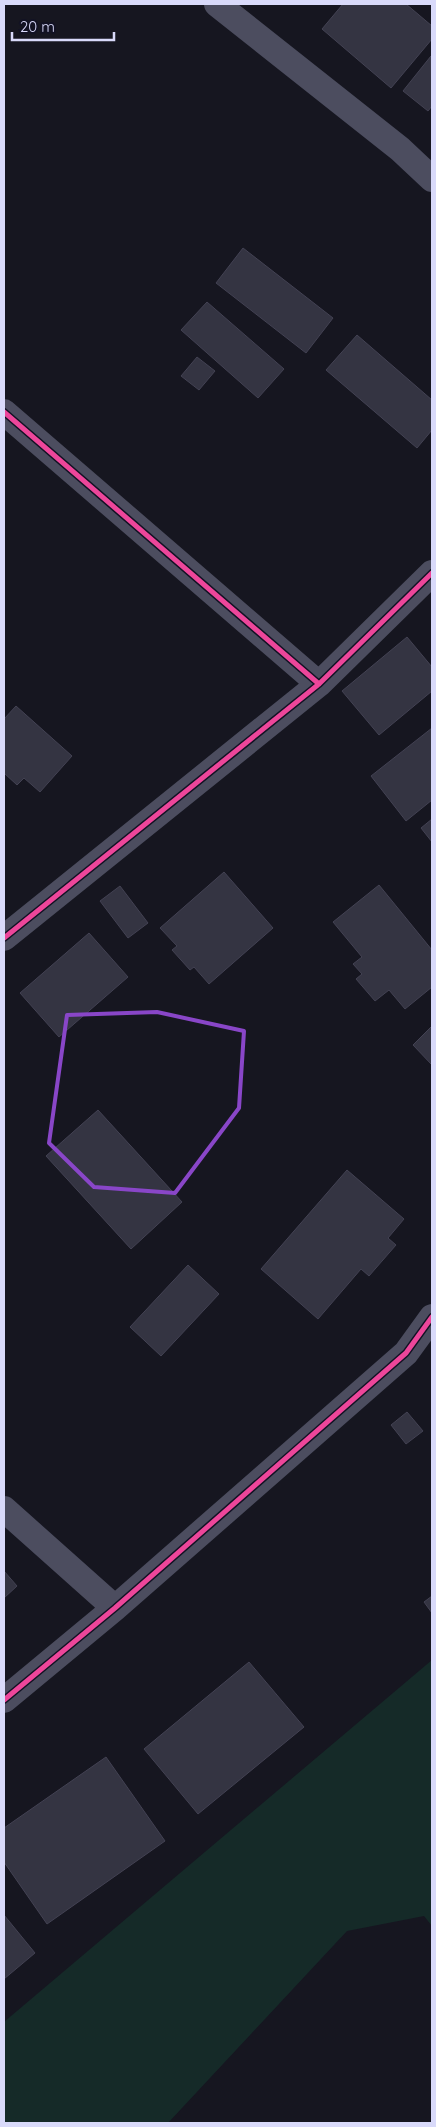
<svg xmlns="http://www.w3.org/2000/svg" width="436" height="2127" font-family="Quicksand,sans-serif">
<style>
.green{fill:#152a28}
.building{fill:#343442;stroke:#434253}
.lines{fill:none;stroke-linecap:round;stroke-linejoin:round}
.minor{stroke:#4c4d5f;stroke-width:26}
.cycleway-casing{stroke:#121224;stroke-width:8}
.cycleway{stroke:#ed469a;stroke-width:5}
.marked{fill:none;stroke:#8946c8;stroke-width:4;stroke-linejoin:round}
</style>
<rect width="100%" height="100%" fill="#161620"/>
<path class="green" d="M 432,1660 L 432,1926 L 424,1916 L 347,1931 L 168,2123 L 4,2123 L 4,2022 Z"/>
<path class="building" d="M 343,4 L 406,4 L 432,26 L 432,39 L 391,88 L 322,29 Z
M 431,56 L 432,106 L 428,111 L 403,91 Z
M 243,248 L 333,318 L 306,353 L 216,283 Z
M 207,302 L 284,369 L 258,398 L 181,330 Z
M 357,335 L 432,400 L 432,430 L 417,448 L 326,370 Z
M 197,357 L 215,371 L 199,390 L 181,376 Z
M 407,637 L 432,667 L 432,691 L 379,735 L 342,691 Z
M 16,706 L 72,756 L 40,792 L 24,778 L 17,785 L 4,773 L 4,719 Z
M 432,728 L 432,800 L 406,821 L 371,776 Z
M 432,819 L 432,842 L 421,828 Z
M 224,872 L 273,928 L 209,984 L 194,967 L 190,970 L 172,950 L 177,946 L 160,928 Z
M 379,885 L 432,950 L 432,987 L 405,1009 L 389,990 L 375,1001 L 356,979 L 362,974 L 353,964 L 362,957 L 333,922 Z
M 120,886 L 148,923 L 128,938 L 100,901 Z
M 89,933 L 128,977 L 59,1037 L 20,993 Z
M 432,1026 L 432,1065 L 413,1045 Z
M 98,1110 L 182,1202 L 131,1249 L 46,1156 Z
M 347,1170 L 404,1219 L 388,1238 L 396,1245 L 369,1276 L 361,1269 L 318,1319 L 261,1269 Z
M 188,1265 L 219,1294 L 161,1356 L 130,1327 Z
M 407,1412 L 423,1431 L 406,1444 L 391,1425 Z
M 4,1571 L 17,1586 L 4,1598 Z
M 432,1596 L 432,1613 L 424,1602 Z
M 249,1662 L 304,1727 L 198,1814 L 144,1749 Z
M 106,1757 L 165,1841 L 47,1924 L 4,1862 L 4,1828 Z
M 4,1915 L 35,1953 L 4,1979 Z"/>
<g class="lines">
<path class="minor" d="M 217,4 L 400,149 L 432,179
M 4,412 L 319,684
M 4,938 L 319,684 L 432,573
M 4,1509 L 115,1608
M 4,1700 L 115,1608 L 406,1353 L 432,1317"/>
<defs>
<path id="cycleway" d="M 4,412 L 319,684
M 4,938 L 319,684 L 432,573
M 4,1700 L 115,1608 L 406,1353 L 432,1317"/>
</defs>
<use href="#cycleway" class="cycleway-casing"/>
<use href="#cycleway" class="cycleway"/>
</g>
<path class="marked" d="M 157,1012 L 244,1031 L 239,1108 L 175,1193 L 94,1187 L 49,1143 L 67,1015 Z"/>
<rect width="436" height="2127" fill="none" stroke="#d9dafa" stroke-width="10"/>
<path d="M12 32v8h102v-8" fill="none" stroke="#d9dafa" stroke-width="2.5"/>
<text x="20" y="32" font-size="15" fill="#d9dafa" stroke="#121224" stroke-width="4" paint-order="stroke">20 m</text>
</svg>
